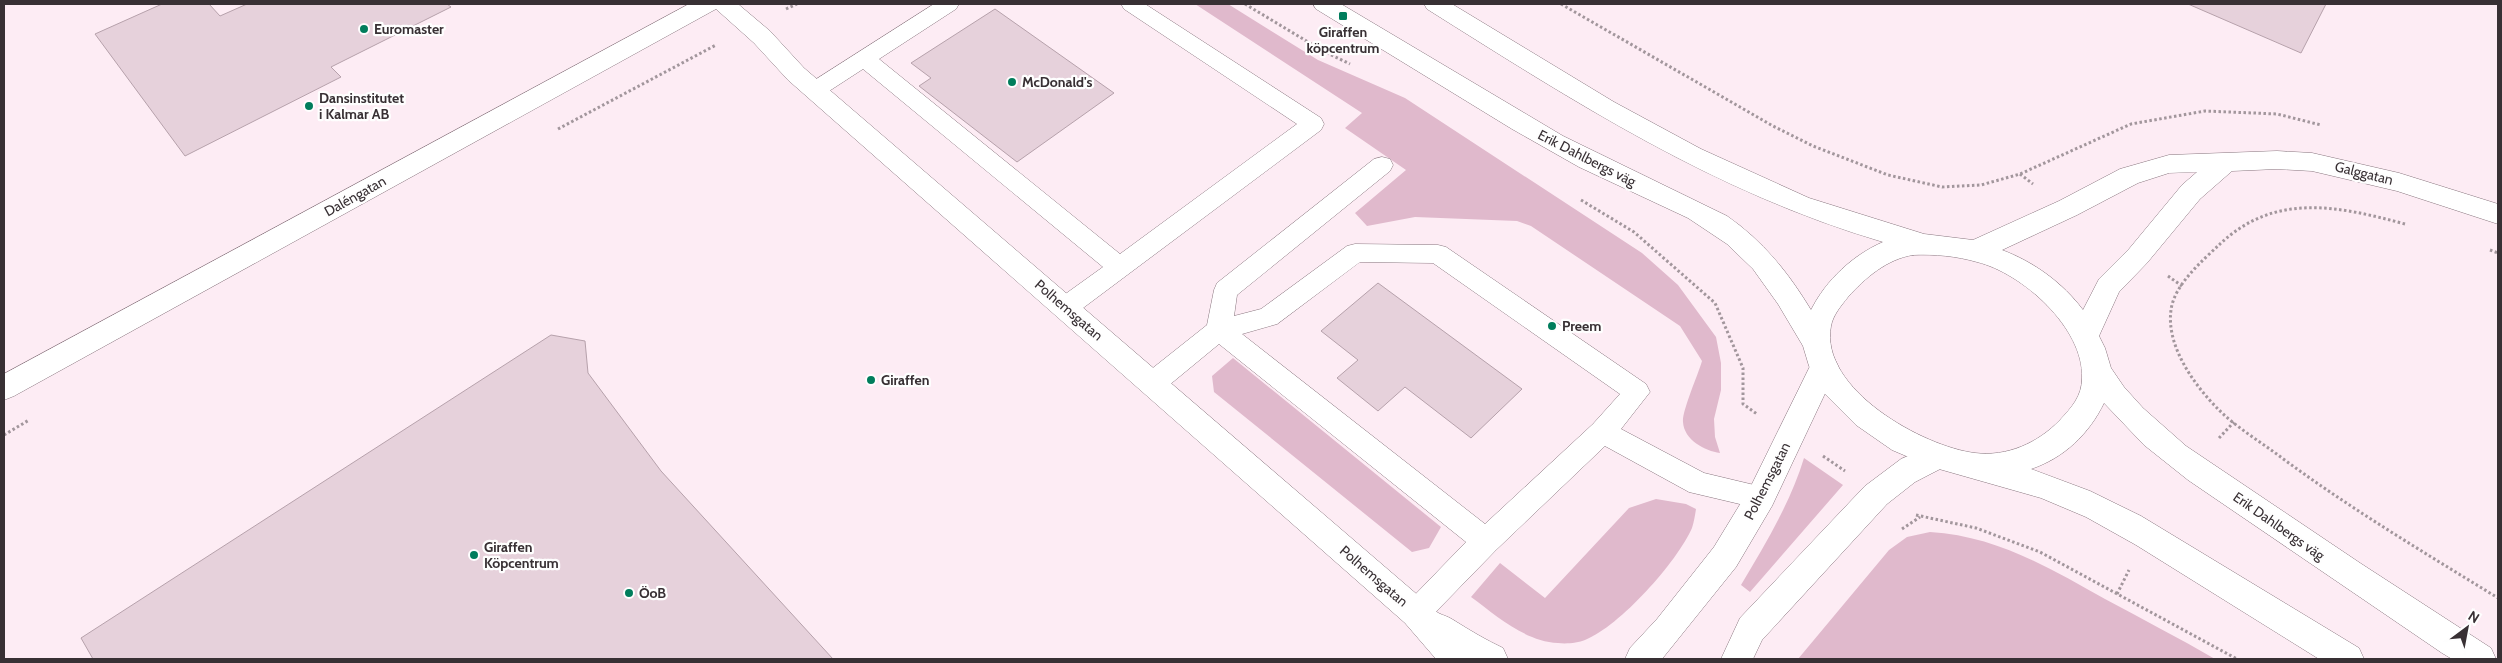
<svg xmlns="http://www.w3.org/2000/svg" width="2502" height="663" font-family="Cabin,sans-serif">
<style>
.green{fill:#e0b9cc}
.building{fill:#e6d1db;stroke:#b6a1ab}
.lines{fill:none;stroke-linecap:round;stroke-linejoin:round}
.lane-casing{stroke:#89767f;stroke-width:1}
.street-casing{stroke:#89767f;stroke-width:1}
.secondary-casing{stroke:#89767f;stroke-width:1}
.path{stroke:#a2969c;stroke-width:3;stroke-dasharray:2.5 2.5;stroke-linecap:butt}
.lane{fill:#fff;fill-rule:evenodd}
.street{fill:#fff;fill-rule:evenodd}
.secondary{fill:#fff;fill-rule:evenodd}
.poi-dot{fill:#007d5c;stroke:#fefefe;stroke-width:2}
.labels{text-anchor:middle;stroke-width:4.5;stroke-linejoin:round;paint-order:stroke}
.poi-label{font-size:14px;font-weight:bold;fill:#383034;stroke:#fefefe;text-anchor:start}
.street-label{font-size:14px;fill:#383034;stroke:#fefefe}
</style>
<rect width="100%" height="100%" fill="#fdecf4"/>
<path class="green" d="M 1195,4 L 1228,4 L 1318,60 L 1405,98 L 1642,253 L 1678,285 L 1716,337 L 1721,363 L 1721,390 L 1714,419 L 1715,437 L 1720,453 C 1705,451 1684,440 1683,422 C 1682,411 1698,375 1702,361 L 1680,326 L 1531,226 L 1517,221 L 1415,217 L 1367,226 L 1355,213 L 1406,170 L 1345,128 L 1362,113 Z
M 1233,358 L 1441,527 L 1429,548 L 1412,552 L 1214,392 L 1212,376 Z
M 1804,458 L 1843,485 L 1750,592 L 1741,585 C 1765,544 1790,504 1804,458 Z
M 1656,499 L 1686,504 L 1696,509 C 1695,515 1694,522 1692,528 C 1677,562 1620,626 1585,640 C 1578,643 1566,644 1558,643 C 1524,641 1497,616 1471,597 L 1500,563 L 1545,598 L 1629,508 Z
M 1930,532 C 1996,536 2048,567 2105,599 C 2142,619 2179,638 2215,659 L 1798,659 L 1889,550 L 1907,537 Z"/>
<path class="building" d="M 162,4 L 209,4 L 220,16 L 247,4 L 447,4 L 451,7 L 331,67 L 341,77 L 185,156 L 95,34 Z
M 2188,4 L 2326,4 L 2301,53 Z
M 995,9 L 1114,93 L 1017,162 L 919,86 L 931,78 L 911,63 Z
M 1378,283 L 1522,389 L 1471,438 L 1405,387 L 1378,411 L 1337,378 L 1358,360 L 1321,331 Z
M 551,335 L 585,341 L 588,373 L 661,471 L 833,659 L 93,659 L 81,638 Z"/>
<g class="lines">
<defs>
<path id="lane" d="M 934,4 L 959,4 L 956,9 L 879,59 L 1120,254 L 1297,124 L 1124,9 L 1121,4 L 1145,4 L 1321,118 L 1324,124 L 1321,130 L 1075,314 L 1066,317 L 1057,314 L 1054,307 L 1057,300 L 1103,267 L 863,69 L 823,95 L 815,98 L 807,95 L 804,90 L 807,85 Z
M 1382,157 L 1390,159 L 1393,165 L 1390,171 L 1237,295 L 1234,316 L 1261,309 L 1347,246 L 1355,244 L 1438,245 L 1446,247 L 1646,384 L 1650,392 L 1621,429 L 1704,473 L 1771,489 L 1775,497 L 1771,505 L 1761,509 L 1689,492 L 1605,446 L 1496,550 L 1426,622 L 1416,626 L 1406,622 L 1402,613 L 1406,604 L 1466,542 L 1219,344 L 1162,391 L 1153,394 L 1144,391 L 1140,383 L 1144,375 L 1207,325 L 1214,290 L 1217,283 L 1374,159 ZM 1360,262 L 1433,263 L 1620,394 L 1593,424 L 1485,524 L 1242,334 L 1277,324 Z"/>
<path id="street" d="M 689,4 L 738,4 L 770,31 L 804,68 L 1427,603 C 1441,618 1441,612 1455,621 C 1471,631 1486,640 1503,648 L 1508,659 L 1436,659 L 1405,623 L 788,80 L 754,43 L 716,9 L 14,396 L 4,400 L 4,374 Z
M 1824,354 L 1834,358 L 1838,366 L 1772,506 L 1736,567 L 1662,659 L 1625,659 L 1630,648 L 1657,619 L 1714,547 L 1750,488 L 1814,358 Z
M 1936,444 L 1946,448 L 1951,457 L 1946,466 L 1915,482 L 1887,504 L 1762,640 L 1753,659 L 1721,659 L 1740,618 L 1865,486 L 1901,459 Z"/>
<path id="secondary" d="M 1313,4 L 1341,4 L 1563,136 L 1727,216 C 1763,241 1788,272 1811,310 C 1826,280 1853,255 1883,242 C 1714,192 1575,102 1427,9 L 1424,4 L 1452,4 L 1614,102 L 1701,149 L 1809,198 L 1924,234 L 1973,240 L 2059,201 L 2120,169 L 2169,155 L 2277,151 L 2312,153 L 2399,173 L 2498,204 L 2498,224 L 2397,191 L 2312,171 L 2277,169 L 2232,171 L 2200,199 L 2147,263 L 2119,292 L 2099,336 L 2105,348 L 2111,368 L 2124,387 L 2143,408 L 2186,446 L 2360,563 L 2491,648 L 2496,659 L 2452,659 L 2442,653 L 2188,480 L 2144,445 L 2104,403 C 2089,434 2064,458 2031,469 L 2090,491 L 2141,516 L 2359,648 L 2364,659 L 2319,659 L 2136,545 L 2086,517 L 2041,498 L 1932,467 L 1892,450 L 1856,425 L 1824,393 L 1809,366 L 1803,346 L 1778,304 L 1753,269 L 1727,244 L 1688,218 L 1579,167 L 1512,129 L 1316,9 ZM 2197,172 L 2182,185 L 2129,249 L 2099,279 L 2083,310 C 2063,283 2034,262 2002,250 L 2077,215 L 2138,183 L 2169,173 ZM 1913,255 C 1935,254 1956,256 1977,262 C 2022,273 2084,328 2082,378 C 2082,396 2072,407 2060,420 C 2038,443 2007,457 1975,453 C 1924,447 1819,389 1831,326 C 1833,315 1841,306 1848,297 C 1865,278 1887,259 1913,255 Z"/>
</defs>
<use href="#lane" class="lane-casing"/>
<use href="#street" class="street-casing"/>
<use href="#secondary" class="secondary-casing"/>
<path class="path" d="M 1245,4 L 1323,51 L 1350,64
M 1561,4 L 1773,126 L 1813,146 L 1888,175 L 1942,187 L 1981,185 L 2020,174 L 2131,124 L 2205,111 L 2277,114 L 2321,125
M 786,9 L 797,4
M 558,129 L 716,45
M 2020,174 L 2033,184
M 1581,200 L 1634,232 L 1715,303 L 1743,368 L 1743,404 L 1757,414
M 2405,224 C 2338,206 2275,192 2220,244 C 2202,261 2174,285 2171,310 C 2166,346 2194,385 2219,410 C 2237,428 2261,442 2282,458 C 2351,509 2425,553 2498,598
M 2490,250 L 2498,253
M 2168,276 L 2182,286
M 4,435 L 29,420
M 2219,438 L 2234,422
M 1823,456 L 1845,471
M 1916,515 L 1976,528 L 2040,552 L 2237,659
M 1902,529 L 1920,517
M 2117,594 L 2129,570"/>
<use href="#lane" class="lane"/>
<use href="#street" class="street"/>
<use href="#secondary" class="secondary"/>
</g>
<g class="poi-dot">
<rect x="1338" y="11" width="10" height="10" rx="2.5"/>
<circle cx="364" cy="29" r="5"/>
<circle cx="1012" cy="82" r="5"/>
<circle cx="309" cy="106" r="5"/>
<circle cx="1552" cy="326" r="5"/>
<circle cx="871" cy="380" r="5"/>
<circle cx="474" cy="555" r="5"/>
<circle cx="629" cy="593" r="5"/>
</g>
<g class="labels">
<g class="poi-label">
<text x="374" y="34">Euromaster</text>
<text x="1343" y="37" text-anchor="middle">Giraffen<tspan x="1343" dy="16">köpcentrum</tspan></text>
<text x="1022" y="87">McDonald's</text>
<text x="319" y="103">Dansinstitutet<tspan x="319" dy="16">i Kalmar AB</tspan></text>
<text x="1562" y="331">Preem</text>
<text x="881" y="385">Giraffen</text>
<text x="484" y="552">Giraffen<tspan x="484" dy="16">Köpcentrum</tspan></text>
<text x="639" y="598">ÖoB</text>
</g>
<g class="street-label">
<text transform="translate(1587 158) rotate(27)" y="5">Erik Dahlbergs väg</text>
<text transform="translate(2364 173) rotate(14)" y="5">Galggatan</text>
<text transform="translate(355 196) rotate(-29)" y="5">Daléngatan</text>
<text transform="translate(1069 310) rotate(41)" y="5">Polhemsgatan</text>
<text transform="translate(1767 481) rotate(-63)" y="5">Polhemsgatan</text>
<text transform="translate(2279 526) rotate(35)" y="5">Erik Dahlbergs väg</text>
<text transform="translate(1374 576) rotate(41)" y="5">Polhemsgatan</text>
</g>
</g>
<rect width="2502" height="663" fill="none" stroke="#383034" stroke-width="10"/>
<g transform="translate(2467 628) rotate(32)" stroke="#fefefe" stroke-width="4" paint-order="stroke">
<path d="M0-4L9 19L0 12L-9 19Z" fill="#383034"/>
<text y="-8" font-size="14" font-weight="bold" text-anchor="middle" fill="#383034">N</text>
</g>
</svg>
